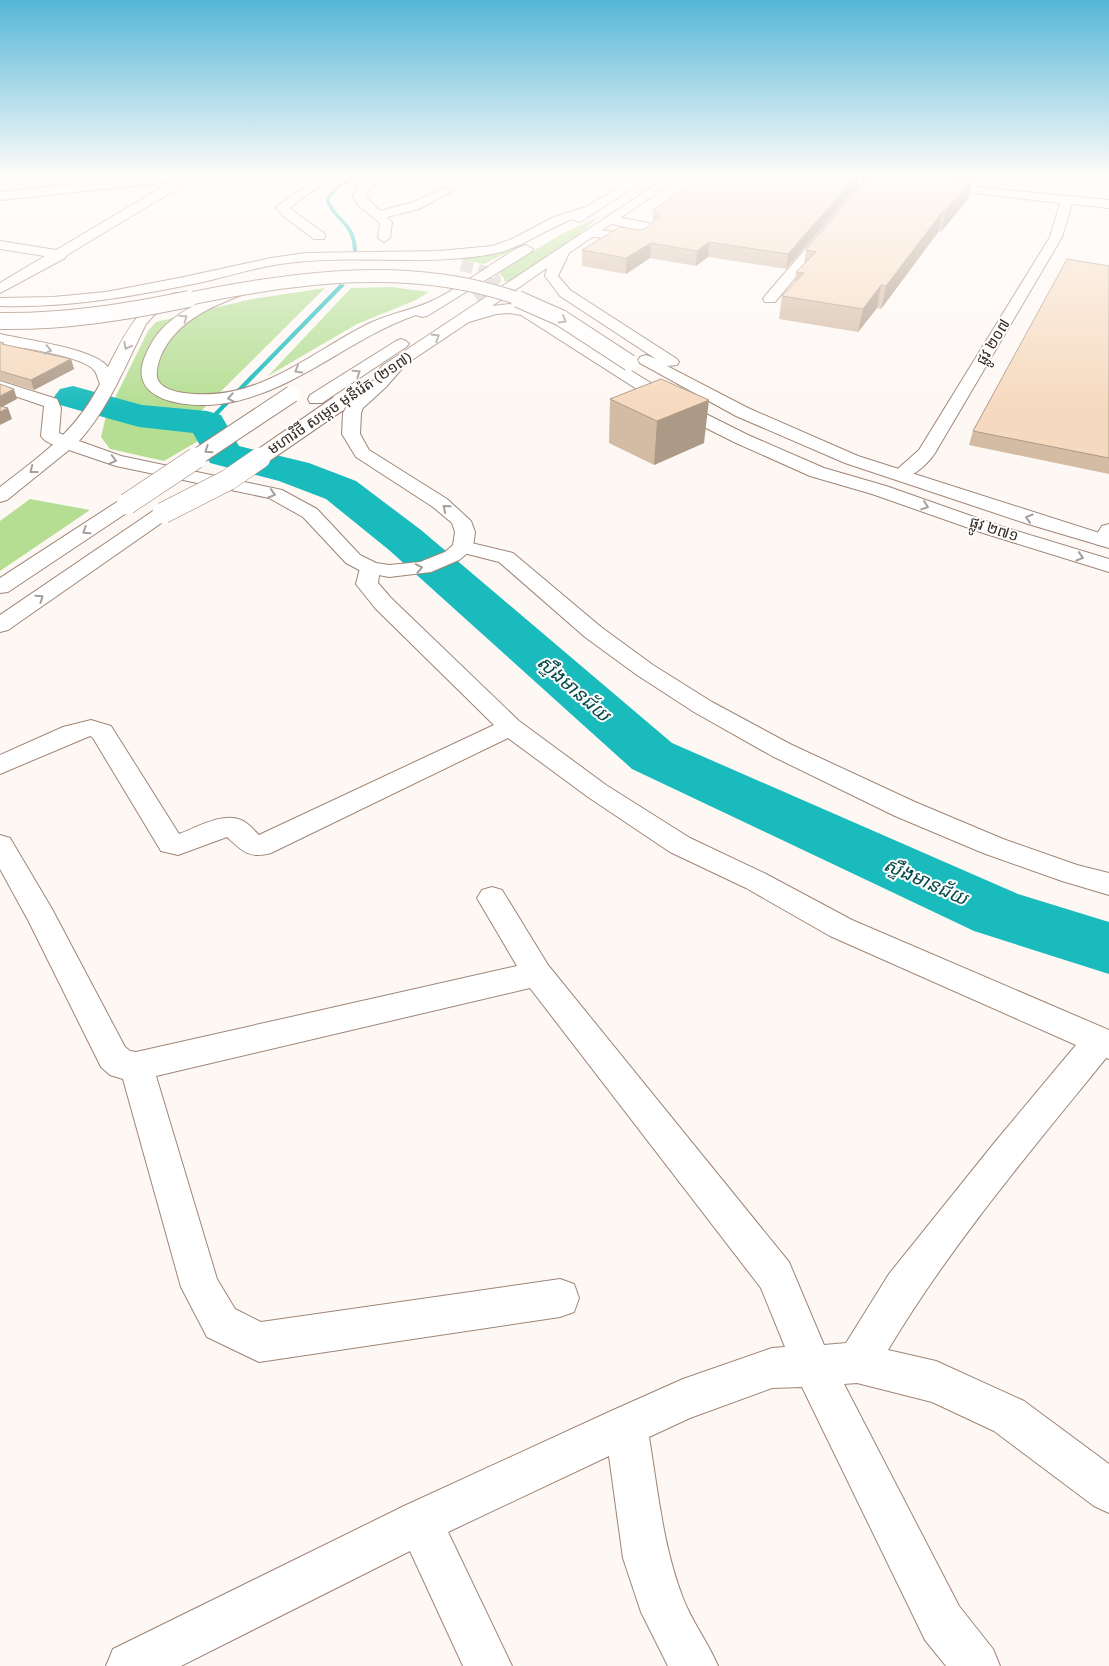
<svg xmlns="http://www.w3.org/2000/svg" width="1109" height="1666" font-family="Karla,'Noto Sans Khmer',sans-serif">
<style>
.green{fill:#b5de93}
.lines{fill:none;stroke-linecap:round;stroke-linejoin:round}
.stream{fill:#1abbbd;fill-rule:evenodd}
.river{fill:#1abbbd;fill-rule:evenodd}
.major-tunnel{stroke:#d6cfca;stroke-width:12;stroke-dasharray:12 6;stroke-linecap:butt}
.minor-casing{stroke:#9f8575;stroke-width:2}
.major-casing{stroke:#9f8575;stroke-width:2}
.minor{fill:#fff;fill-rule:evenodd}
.major{fill:#fff;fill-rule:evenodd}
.major-bridge-far2-casing{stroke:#9f8575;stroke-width:14;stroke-linecap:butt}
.major-bridge-far1-casing{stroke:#9f8575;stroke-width:18;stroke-linecap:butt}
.major-bridge-casing{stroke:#9f8575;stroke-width:22;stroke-linecap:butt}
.major-bridge-far2{stroke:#fff;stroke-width:12}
.major-bridge-far1{stroke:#fff;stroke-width:16}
.major-bridge{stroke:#fff;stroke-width:21}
.wall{fill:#d4bba4}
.shaded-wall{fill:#ac9986}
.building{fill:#f6dabf;stroke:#ac9986}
.oneway{stroke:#a49f9c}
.labels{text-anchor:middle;stroke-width:4;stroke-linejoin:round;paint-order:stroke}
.far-street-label{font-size:15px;fill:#352a24;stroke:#fff}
.water-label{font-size:19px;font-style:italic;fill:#084949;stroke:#fff}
</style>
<rect width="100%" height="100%" fill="#fef8f4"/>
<path class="green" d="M 600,216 L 576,237 L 509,282 L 504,281 L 504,278 L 498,272 L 562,234 Z
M 523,245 L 484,264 L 456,258 L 497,253 Z
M 392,287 L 429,292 L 416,300 L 357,324 L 268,376 L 351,288 Z
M 325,288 L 194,418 L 138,411 L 112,404 L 148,331 L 156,322 L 252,299 Z
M 106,416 L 129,423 L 194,430 L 200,440 L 164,461 L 110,449 L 101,437 Z
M 30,499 L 90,510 L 0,571 L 0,521 Z"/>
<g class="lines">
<path class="stream" d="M 355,175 L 360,175 L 339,188 L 329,199 C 339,223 356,221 357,251 L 355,252 L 353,251 C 352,221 334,224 325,199 L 337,186 Z
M 340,284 L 345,285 L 209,424 L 205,424 L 205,422 Z"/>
<path class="river" d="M 73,386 L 142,405 L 207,411 L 221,415 L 239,446 L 309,463 L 356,481 L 421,530 L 672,743 L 1018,894 L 1109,922 L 1109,974 L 974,931 L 632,769 L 389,550 L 326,499 L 279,481 L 210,463 L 193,433 L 139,427 L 60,405 L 54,397 L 60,389 Z"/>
<path class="major-tunnel" d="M 461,265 L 483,271 L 495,279 L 490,287 L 475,297"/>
<defs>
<path id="minor" d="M 163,175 L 197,175 L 188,182 L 67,255 L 65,258 L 0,293 L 0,283 L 45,256 L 0,249 L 0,241 L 56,250 L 171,182 L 0,200 L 0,192 Z
M 322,175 L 335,175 L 289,208 L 324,233 L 325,236 L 324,239 L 314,239 L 283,216 L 276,207 Z
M 377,175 L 391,175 L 366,192 L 365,196 L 380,211 L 411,203 L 442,189 L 446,188 L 452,191 L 419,209 L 387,217 L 392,222 L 390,238 L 384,242 L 378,238 L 380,223 L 358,205 L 353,196 L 357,188 Z
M 869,175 L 881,175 L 775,302 L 765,302 L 763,299 L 765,296 Z
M 934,183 L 1109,200 L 1109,208 L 1072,204 L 1062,237 L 935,453 C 927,465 909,482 894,478 L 892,474 L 919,450 L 1050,237 L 1060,203 L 930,188 L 928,186 L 930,184 Z
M 611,216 L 648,223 L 657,231 L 644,242 L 639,243 L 588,236 L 586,233 L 588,230 L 592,229 L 637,235 L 643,231 L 607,223 L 605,220 Z
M 0,381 L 57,399 L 61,408 L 59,433 L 73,439 L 76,443 L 73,447 C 64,449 47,445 41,436 L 44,406 L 0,391 Z
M 1109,524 L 1109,545 L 1103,546 L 1096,544 L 1093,540 L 1102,526 Z
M 463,541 L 513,553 L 601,627 L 653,665 L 712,702 L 790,744 L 915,802 L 1003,839 L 1077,865 L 1109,873 L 1109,895 L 1062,881 L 983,853 L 895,816 L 772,756 L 694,712 L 637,675 L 585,637 L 499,562 L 456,551 L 453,547 L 456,543 Z
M 370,562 L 377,564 L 380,568 L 378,583 L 391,598 L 519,721 L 606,785 L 690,838 L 766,874 L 852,920 L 1109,1030 L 1109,1059 L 1106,1058 C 1030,1152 950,1246 888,1350 L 936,1361 L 1024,1401 L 1109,1464 L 1109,1513 L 1094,1506 L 994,1431 L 932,1402 L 857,1383 L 844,1384 L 959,1606 L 993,1649 L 1000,1666 L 946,1666 L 925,1640 L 802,1387 L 772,1388 L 690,1418 L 649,1437 C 658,1491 663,1547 683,1598 C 692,1622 708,1642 718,1666 L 668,1666 L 641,1612 L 623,1558 L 609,1456 L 448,1532 L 512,1666 L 463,1666 L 410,1551 L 181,1666 L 106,1666 L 113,1649 L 404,1506 L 611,1411 L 683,1379 L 772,1348 L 785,1347 L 761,1288 L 530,988 L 156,1076 L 217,1279 L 235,1309 L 261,1322 L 560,1279 L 574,1284 L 579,1298 L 574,1312 L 560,1317 L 259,1362 L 207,1337 L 181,1287 L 123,1079 L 110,1075 L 101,1067 L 28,920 L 0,869 L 0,835 L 10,838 L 52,909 L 125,1047 L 130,1051 L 136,1052 L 517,966 L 477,898 L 482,890 L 492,887 L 502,890 L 548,965 L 789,1262 L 824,1345 L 846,1343 L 889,1274 L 995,1142 L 1076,1045 L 830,936 L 746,888 L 670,852 L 588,797 L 508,738 L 271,853 C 249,859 242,851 227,837 L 178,855 L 161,851 L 93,738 L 90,736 L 0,774 L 0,755 L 63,727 L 91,720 L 111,726 L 179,834 C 196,828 222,812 241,820 C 247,822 254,830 259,835 L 494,725 L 375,608 L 356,584 L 360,568 L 363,564 Z"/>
<path id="major" d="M 638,175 L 652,175 L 582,221 L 578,222 L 573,219 L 568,221 C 542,231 520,249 492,254 C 422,267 350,253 280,264 C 254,268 228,276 203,282 C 135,296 69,308 0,306 L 0,298 L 53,297 L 106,292 L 184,277 L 271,258 L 306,253 L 440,251 L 492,246 L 512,239 L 554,217 L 586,207 Z
M 670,175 L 683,175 L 569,253 L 558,276 L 570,290 L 677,359 L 679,362 L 677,365 L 667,366 L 748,408 L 858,456 L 1109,536 L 1109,548 L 1028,524 L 845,463 L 736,416 L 640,363 L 638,360 L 640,357 L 646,355 L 656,359 L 560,296 L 545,276 L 547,268 L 492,306 L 510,304 L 531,309 L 680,401 L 748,435 L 824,468 L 886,486 L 997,525 L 1109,559 L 1109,572 L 983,533 L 872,494 L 810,476 L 736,443 L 668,409 L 521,315 L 510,313 L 496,314 L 469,322 L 406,364 L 386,387 L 363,408 L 361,413 L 360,434 L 369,450 L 447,499 L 471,521 L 475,532 L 473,547 L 470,551 L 459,560 L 431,572 L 389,577 L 363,572 L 346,563 L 303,517 L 269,498 L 116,466 L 69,450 L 7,500 L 0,502 L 0,487 C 42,454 74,434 100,384 C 98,380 97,373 94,370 C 80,355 21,348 0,344 L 0,334 C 25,340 94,348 108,367 C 125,335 137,303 176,293 L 181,294 L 183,297 L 181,300 L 154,315 L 146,324 C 126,364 109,408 79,441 L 121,456 L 282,490 L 317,509 L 360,555 L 376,563 L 389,565 L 420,562 L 445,552 L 453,545 L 455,532 L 452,523 L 433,507 L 356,457 L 342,434 L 343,413 L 347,406 L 382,372 L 380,369 L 382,366 Z
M 526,245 L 533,249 L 531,252 L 427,316 L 422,317 L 416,315 C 347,339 294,394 220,404 C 188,408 124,402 146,354 C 150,345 155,336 162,329 C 184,306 216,295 245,284 L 250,283 L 257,287 L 255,290 C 218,304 176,318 160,358 C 158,364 155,374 158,380 C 162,389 176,392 184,393 C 255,403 306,356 364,326 C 386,314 410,311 432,301 C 455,290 478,273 500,259 C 508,254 517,247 526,245 Z
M 401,339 L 406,341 L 409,344 L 406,347 L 322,403 L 310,403 L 308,399 L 310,395 L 396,341 Z
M 127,498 L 134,500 L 137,504 L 134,508 L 8,592 L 0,593 L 0,578 L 120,500 Z
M 163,507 L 170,509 L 173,513 L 170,517 L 8,630 L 0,632 L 0,615 L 156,509 Z"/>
</defs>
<use href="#minor" class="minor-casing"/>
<use href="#major" class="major-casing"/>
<use href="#minor" class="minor"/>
<use href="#major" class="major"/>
<defs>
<path id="major-bridge-far2" d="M 183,300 C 294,277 413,260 522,300"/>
<path id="major-bridge-far1" d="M 518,299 L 561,318 L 630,363
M 0,321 C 65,322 126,312 189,299
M 194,459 L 292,394
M 258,459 L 338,404"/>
<path id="major-bridge" d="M 127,504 L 196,458
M 163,513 L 228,480 L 260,458"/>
</defs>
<use href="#major-bridge-far2" class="major-bridge-far2-casing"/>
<use href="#major-bridge-far1" class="major-bridge-far1-casing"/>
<use href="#major-bridge" class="major-bridge-casing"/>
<use href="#major-bridge-far2" class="major-bridge-far2"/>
<use href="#major-bridge-far1" class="major-bridge-far1"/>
<use href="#major-bridge" class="major-bridge"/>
</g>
<path class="wall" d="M 973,179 L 968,199 L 941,232 L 939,231 L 881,309 L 877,308 L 858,332 L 779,319 L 782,296 L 795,283 L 796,272 L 804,264 L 806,250 Z
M 857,186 L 786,269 L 708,257 L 696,266 L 650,258 L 626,274 L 582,266 L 582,250 L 640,230 L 646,228 L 653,223 L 653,210 Z
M 1109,266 L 1109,474 L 969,445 L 973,431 Z
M 0,342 L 5,345 L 71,359 L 74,369 L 34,390 L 0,380 Z
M 610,399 L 704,443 L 654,465 L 609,443 Z"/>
<path class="shaded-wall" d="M 857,175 L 859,175 L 857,186 L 786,269 L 788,254 Z
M 973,179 L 968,199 L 941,232 L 945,211 Z
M 943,211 L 939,231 L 881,309 L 886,286 Z
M 709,242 L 708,257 L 696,266 L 697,251 Z
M 651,243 L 650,258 L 626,274 L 626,258 Z
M 881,285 L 877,308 L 858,332 L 863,309 Z
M 71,359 L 74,369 L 34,390 L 31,380 Z
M 14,389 L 17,399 L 0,408 L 0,396 Z
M 709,400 L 704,443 L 654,465 L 657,421 Z
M 8,408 L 12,419 L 0,425 L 0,412 Z"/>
<path class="building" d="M 703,175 L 857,175 L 788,254 L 709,242 L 697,251 L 651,243 L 626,258 L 582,250 L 620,227 L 640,230 L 646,228 L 660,216 L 653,210 Z
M 870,175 L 934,175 L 973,179 L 945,211 L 943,211 L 886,286 L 881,285 L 863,309 L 782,296 L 804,273 L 796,272 L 816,252 L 806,250 Z
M 1067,259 L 1109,266 L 1109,458 L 973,431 Z
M 0,342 L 4,343 L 2,344 L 71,359 L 31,380 L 0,371 Z
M 661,379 L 709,400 L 657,421 L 610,399 Z
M 0,384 L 14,389 L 0,396 Z
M 0,406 L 8,408 L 0,412 Z"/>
<defs><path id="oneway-chevron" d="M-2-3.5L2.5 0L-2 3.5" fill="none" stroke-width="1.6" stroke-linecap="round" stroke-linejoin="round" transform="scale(1.25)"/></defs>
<g class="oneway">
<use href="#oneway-chevron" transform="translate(184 318) rotate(-36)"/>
<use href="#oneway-chevron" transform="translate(563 320) rotate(31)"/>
<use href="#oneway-chevron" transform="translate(436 337) rotate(-33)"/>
<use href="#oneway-chevron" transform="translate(127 346) rotate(118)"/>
<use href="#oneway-chevron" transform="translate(48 350) rotate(13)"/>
<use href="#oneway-chevron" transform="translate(298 370) rotate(150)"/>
<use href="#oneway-chevron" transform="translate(357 373) rotate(-33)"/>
<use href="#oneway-chevron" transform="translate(231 398) rotate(171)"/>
<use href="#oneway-chevron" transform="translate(208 450) rotate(146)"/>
<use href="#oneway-chevron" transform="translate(113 460) rotate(15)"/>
<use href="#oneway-chevron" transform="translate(33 470) rotate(142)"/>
<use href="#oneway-chevron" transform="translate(272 494) rotate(17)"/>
<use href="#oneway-chevron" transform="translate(925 506) rotate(19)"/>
<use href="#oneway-chevron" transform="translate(446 508) rotate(-141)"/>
<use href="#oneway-chevron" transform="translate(1029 518) rotate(-163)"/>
<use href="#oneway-chevron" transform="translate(86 531) rotate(147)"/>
<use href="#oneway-chevron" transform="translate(1080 557) rotate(17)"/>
<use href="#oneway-chevron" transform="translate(419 568) rotate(-11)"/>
<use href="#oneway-chevron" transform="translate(40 598) rotate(-35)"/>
</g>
<linearGradient id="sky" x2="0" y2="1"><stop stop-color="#55b7d7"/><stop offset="0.43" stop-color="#fffcfa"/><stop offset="1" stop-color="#fffcfa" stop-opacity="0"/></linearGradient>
<rect width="1109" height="408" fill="url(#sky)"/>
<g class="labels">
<g class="far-street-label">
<text transform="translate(993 342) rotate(-59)" y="5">ផ្លូវ ២០៧</text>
<text transform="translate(340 403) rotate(-34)" y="5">មហាវិថី សម្តេច មុនីរ៉េត (២១៧)</text>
<text transform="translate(994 529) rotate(18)" y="5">ផ្លូវ ២៧១</text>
</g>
<g class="water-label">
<text transform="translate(574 688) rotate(41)" y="7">ស្ទឹងមានជ័យ</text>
<text transform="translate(926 881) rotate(24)" y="7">ស្ទឹងមានជ័យ</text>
</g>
</g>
</svg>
